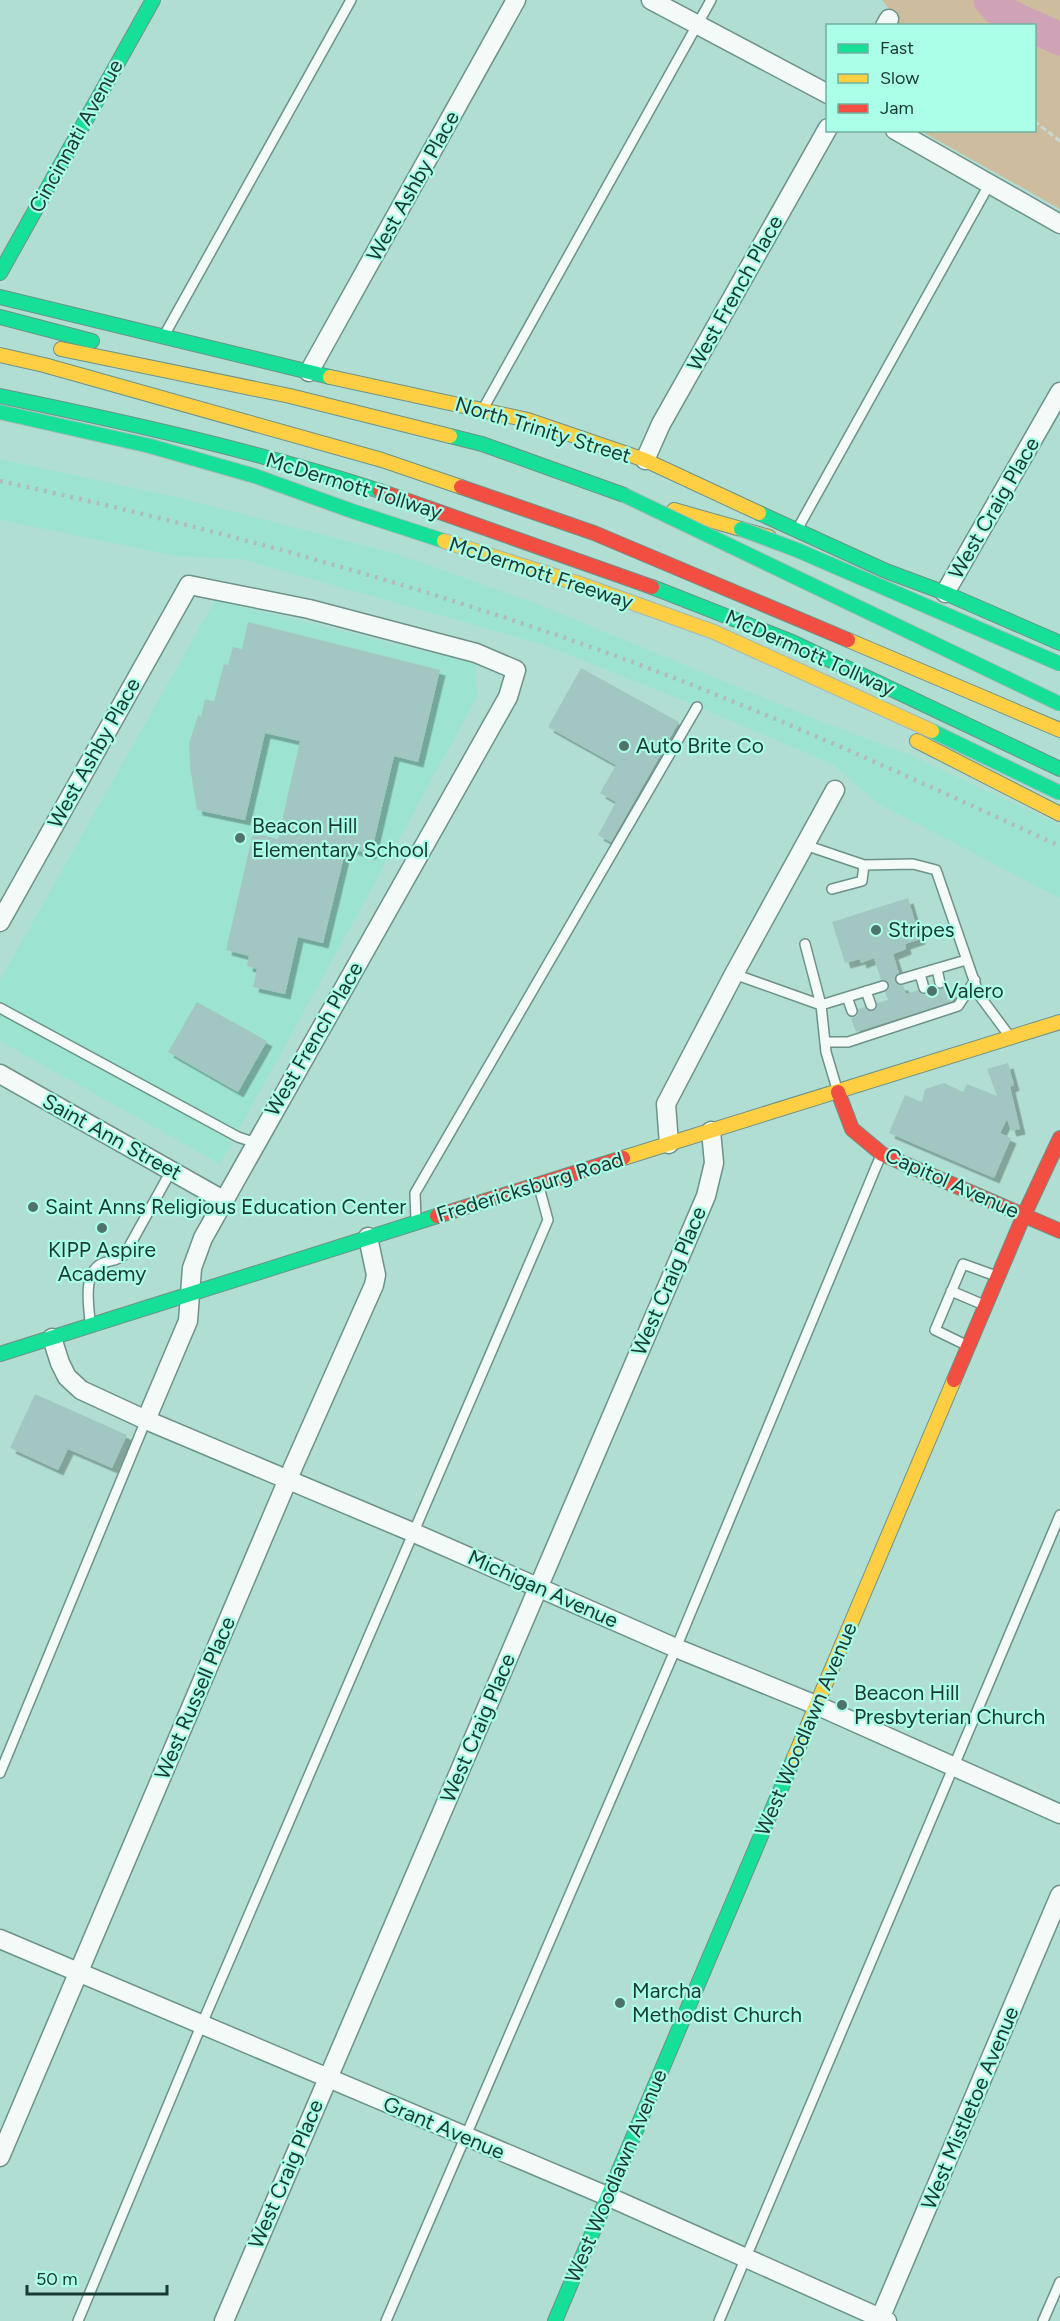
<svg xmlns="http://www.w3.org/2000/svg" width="1060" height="2321" font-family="Figtree,sans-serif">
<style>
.built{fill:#9ce4d1}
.green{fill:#cdbd9e}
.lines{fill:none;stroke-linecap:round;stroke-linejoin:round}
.river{stroke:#d0a2b5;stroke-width:33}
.building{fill:#a2c7c2;filter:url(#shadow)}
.lane-casing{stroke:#6d9289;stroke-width:12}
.street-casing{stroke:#6d9289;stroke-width:21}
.fast-casing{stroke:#6d9289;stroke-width:16}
.slow-casing{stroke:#6d9289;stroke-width:16}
.jam-casing{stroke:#6d9289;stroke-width:16}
.path{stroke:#c9d8d4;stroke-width:3;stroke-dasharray:6 3;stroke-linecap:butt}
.lane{stroke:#f3faf8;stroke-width:9}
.street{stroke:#f3faf8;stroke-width:18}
.fast{stroke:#16e098;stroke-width:14}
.slow{stroke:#ffcf43;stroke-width:14}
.jam{stroke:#f24e42;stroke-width:14}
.rail{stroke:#b1bcb9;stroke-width:4.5;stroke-dasharray:3 6;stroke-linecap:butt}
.fast-bridge-casing{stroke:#a2b8b8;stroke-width:16;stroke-linecap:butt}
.slow-bridge-casing{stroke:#a2b8b8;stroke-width:16;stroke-linecap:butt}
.fast-bridge{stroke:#16e098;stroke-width:14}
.slow-bridge{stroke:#ffcf43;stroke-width:14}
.poi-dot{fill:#4e736a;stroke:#abfee7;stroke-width:2}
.labels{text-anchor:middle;stroke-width:4.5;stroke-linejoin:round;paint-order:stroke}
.street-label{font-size:21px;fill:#183a32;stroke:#abfee7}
.poi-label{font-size:21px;fill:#183a32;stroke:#abfee7;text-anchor:start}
</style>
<defs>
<filter id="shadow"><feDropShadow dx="5.5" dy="5.5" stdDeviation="0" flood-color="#0004"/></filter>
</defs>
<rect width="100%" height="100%" fill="#b1ded2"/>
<path class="built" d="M 0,459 L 180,498 L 397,554 L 535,603 L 820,721 L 910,755 L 1060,825 L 1060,898 L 877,803 L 834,765 L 689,703 L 544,645 L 241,559 L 176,556 L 0,520 Z
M 215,600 L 475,664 L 477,697 L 220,1164 L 0,1041 L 0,980 Z"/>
<path class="green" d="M 882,0 L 1060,0 L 1060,209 L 921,131 L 1034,130 L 1034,26 L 895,25 L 898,21 Z"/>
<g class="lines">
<path class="river" d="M 990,0 L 1000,11 L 1030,26
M 1034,27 L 1060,39"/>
</g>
<path class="building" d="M 248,622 L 440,670 L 418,762 L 394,756 L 371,854 L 346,848 L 323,943 L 298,937 L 285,994 L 253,987 L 257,969 L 247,966 L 249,956 L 226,950 L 253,833 L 278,839 L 300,741 L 265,733 L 245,820 L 197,810 L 190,767 L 189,744 L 198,715 L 201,716 L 205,699 L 214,701 L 224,664 L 228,665 L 233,647 L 242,649 Z
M 581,668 L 679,722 L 611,842 L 598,835 L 616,802 L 600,793 L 616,765 L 548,727 Z
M 908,898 L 920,939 L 905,944 L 906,949 L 893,954 L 899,973 L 895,977 L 895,981 L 899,985 L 903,985 L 906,994 L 918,990 L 923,995 L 928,993 L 930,986 L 934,985 L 937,989 L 944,988 L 947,982 L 953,1001 L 856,1032 L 851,1018 L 857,1016 L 858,1009 L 865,1007 L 867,1010 L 873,1011 L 876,1009 L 877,1003 L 888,1000 L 885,992 L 888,990 L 890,985 L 887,981 L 881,980 L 874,958 L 861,963 L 860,959 L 845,963 L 832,922 Z
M 197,1002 L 267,1041 L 238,1092 L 168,1052 Z
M 1008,1063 L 1014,1085 L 1010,1087 L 1020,1129 L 1011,1131 L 1007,1119 L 1000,1133 L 1011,1138 L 994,1178 L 889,1133 L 905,1095 L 922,1102 L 925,1089 L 944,1083 L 963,1092 L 967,1084 L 997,1096 L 987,1069 Z
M 35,1394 L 127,1435 L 112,1468 L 68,1449 L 58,1470 L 10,1448 Z"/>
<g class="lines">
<defs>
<path id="lane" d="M 165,334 L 351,0
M 483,409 L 711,0
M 798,528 L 990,183
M 805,845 L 864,865 L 913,864 L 936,870 L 979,995 L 1008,1034
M 832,889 L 862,881 L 864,865
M 805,944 L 821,1005 L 883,986
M 937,969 L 940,983
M 734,974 L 821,1005 L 826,1052 L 837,1089
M 920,974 L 924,988
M 901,979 L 966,960
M 866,991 L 871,1005
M 847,997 L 852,1011
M 0,1008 L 238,1137 L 256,1143
M 825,1042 L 848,1042 L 958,1006 L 975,980
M 416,1220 L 415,1193 L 697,707
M 951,1291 L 984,1305
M 90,1322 C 89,1305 82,1272 103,1263 C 111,1260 118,1261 125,1254 L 171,1171
M 966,1345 L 935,1330 L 963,1264 L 996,1276
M 0,1773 L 146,1420
M 78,2321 L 201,2026 L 548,1220 L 539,1187
M 386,2321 L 676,1648 L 881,1155
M 719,2321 L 1060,1515
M 1043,2321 L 1060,2282"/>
<path id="street" d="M 651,0 L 828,94
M 885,26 L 889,19
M 895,130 L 1060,224
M 309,372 L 516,0
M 645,460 L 661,424 L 828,128
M 945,593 L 1060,392
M 0,922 L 189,585 L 309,609 L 476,653 L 516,670 L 508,697 L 203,1238 L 192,1268 L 188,1321 L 146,1420
M 0,1074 L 223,1200
M 669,1144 L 666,1104 L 734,974 L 835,790
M 52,1338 L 60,1363 L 67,1377 L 81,1390 L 146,1420 L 412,1532 L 676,1648 L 816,1705 L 1060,1814
M 0,1939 L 607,2196 L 887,2321
M 0,2157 L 294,1465 L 374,1285 L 376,1275 L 368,1237
M 224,2321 L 706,1196 L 714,1163 L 711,1131
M 879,2321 L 1060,1895"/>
<path id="fast" d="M 0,273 L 153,0
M 0,297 L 330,377
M 0,317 L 92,341
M 0,396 C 127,422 256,451 380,491
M 450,436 L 482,444 L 624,495
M 759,513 L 886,571 L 945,593 L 1060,643
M 652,587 L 792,642 L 1060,769
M 0,1354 L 437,1216
M 555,2321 L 794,1758"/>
<path id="slow" d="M 61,349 L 290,396 L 450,436
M 0,355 L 44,365 L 382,460 L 461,487
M 330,377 L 528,420 L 645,460 L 759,513
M 674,510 L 769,537
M 848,640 L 1060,730
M 917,741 L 1060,814
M 623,1158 L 1060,1022
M 794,1758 L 954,1380"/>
<path id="jam" d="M 461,487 L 594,533 L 848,640
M 380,491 L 652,587
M 838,1092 L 852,1129 L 882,1154 L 1060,1231
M 437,1216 L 623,1158
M 954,1380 L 1024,1215 L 1060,1138"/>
</defs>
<use href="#lane" class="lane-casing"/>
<use href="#street" class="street-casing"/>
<use href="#fast" class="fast-casing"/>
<use href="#slow" class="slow-casing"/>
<use href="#jam" class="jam-casing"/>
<path class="path" d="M 1034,121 L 1060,141"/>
<use href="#lane" class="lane"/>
<use href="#street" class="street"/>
<use href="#fast" class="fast"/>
<use href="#slow" class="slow"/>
<use href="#jam" class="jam"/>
<path class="rail" d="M 0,481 C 211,527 421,585 624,659 C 773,714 916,780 1060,846"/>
<defs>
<path id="fast-bridge" d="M 0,412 L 150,446 L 255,476 L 352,511 L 444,541
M 624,495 L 1060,704
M 741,529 L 797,550 L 1060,664
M 932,731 L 1060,793"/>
<path id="slow-bridge" d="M 444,541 L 583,585 L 714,632 L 932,731"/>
</defs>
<use href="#fast-bridge" class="fast-bridge-casing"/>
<use href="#slow-bridge" class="slow-bridge-casing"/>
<use href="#fast-bridge" class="fast-bridge"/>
<use href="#slow-bridge" class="slow-bridge"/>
</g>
<g class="poi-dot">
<circle cx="624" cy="746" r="6"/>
<circle cx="240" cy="838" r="6"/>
<circle cx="876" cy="930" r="6"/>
<circle cx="932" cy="991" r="6"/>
<circle cx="33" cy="1207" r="6"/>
<circle cx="102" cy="1228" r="6"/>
<circle cx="842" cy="1705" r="6"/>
<circle cx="620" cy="2003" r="6"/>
</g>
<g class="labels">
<g class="street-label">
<text transform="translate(76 136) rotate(-61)" y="7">Cincinnati Avenue</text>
<text transform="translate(413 186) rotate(-61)" y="7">West Ashby Place</text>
<text transform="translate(735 293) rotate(-61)" y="7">West French Place</text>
<text transform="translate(543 430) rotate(17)" y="7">North Trinity Street</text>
<text transform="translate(354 486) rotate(17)" y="7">McDermott Tollway</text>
<text transform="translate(994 508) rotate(-60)" y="7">West Craig Place</text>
<text transform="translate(541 573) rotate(18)" y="7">McDermott Freeway</text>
<text transform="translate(810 653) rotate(24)" y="7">McDermott Tollway</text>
<text transform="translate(94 753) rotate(-61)" y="7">West Ashby Place</text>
<text transform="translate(314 1039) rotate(-60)" y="7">West French Place</text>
<text transform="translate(112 1137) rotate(29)" y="7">Saint Ann Street</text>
<text transform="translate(952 1183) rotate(24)" y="7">Capitol Avenue</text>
<text transform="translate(530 1187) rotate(-17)" y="7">Fredericksburg Road</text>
<text transform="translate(669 1281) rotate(-67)" y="7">West Craig Place</text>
<text transform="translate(543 1589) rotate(24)" y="7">Michigan Avenue</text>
<text transform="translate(195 1698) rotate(-67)" y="7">West Russell Place</text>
<text transform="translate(478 1728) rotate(-67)" y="7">West Craig Place</text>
<text transform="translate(806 1729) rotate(-67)" y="7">West Woodlawn Avenue</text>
<text transform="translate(970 2108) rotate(-67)" y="7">West Mistletoe Avenue</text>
<text transform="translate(444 2128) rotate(23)" y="7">Grant Avenue</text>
<text transform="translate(286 2174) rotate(-67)" y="7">West Craig Place</text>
<text transform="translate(616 2176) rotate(-67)" y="7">West Woodlawn Avenue</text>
</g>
<g class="poi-label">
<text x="636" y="753">Auto Brite Co</text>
<text x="252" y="833">Beacon Hill<tspan x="252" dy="24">Elementary School</tspan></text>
<text x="888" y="937">Stripes</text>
<text x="944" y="998">Valero</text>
<text x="45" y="1214">Saint Anns Religious Education Center</text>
<text x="102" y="1257" text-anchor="middle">KIPP Aspire<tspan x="102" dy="24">Academy</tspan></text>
<text x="854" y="1700">Beacon Hill<tspan x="854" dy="24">Presbyterian Church</tspan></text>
<text x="632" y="1998">Marcha<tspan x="632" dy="24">Methodist Church</tspan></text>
</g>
</g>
<rect x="826" y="24" width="210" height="108" fill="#abfee7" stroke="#70b09f" stroke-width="1.5"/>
<rect x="838" y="44" width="30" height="9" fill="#16e098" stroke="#70b09f" stroke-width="1.5"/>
<text x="880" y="54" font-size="18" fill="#183a32">Fast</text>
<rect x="838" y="74" width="30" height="9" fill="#ffcf43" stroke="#70b09f" stroke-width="1.5"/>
<text x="880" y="84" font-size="18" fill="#183a32">Slow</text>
<rect x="838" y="104" width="30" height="9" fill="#f24e42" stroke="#70b09f" stroke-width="1.5"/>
<text x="880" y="114" font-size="18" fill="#183a32">Jam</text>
<path d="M27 2285v9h140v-9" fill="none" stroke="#183a32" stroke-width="3"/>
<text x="36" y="2285" font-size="18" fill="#183a32" stroke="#abfee7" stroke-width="4.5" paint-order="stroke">50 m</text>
</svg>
